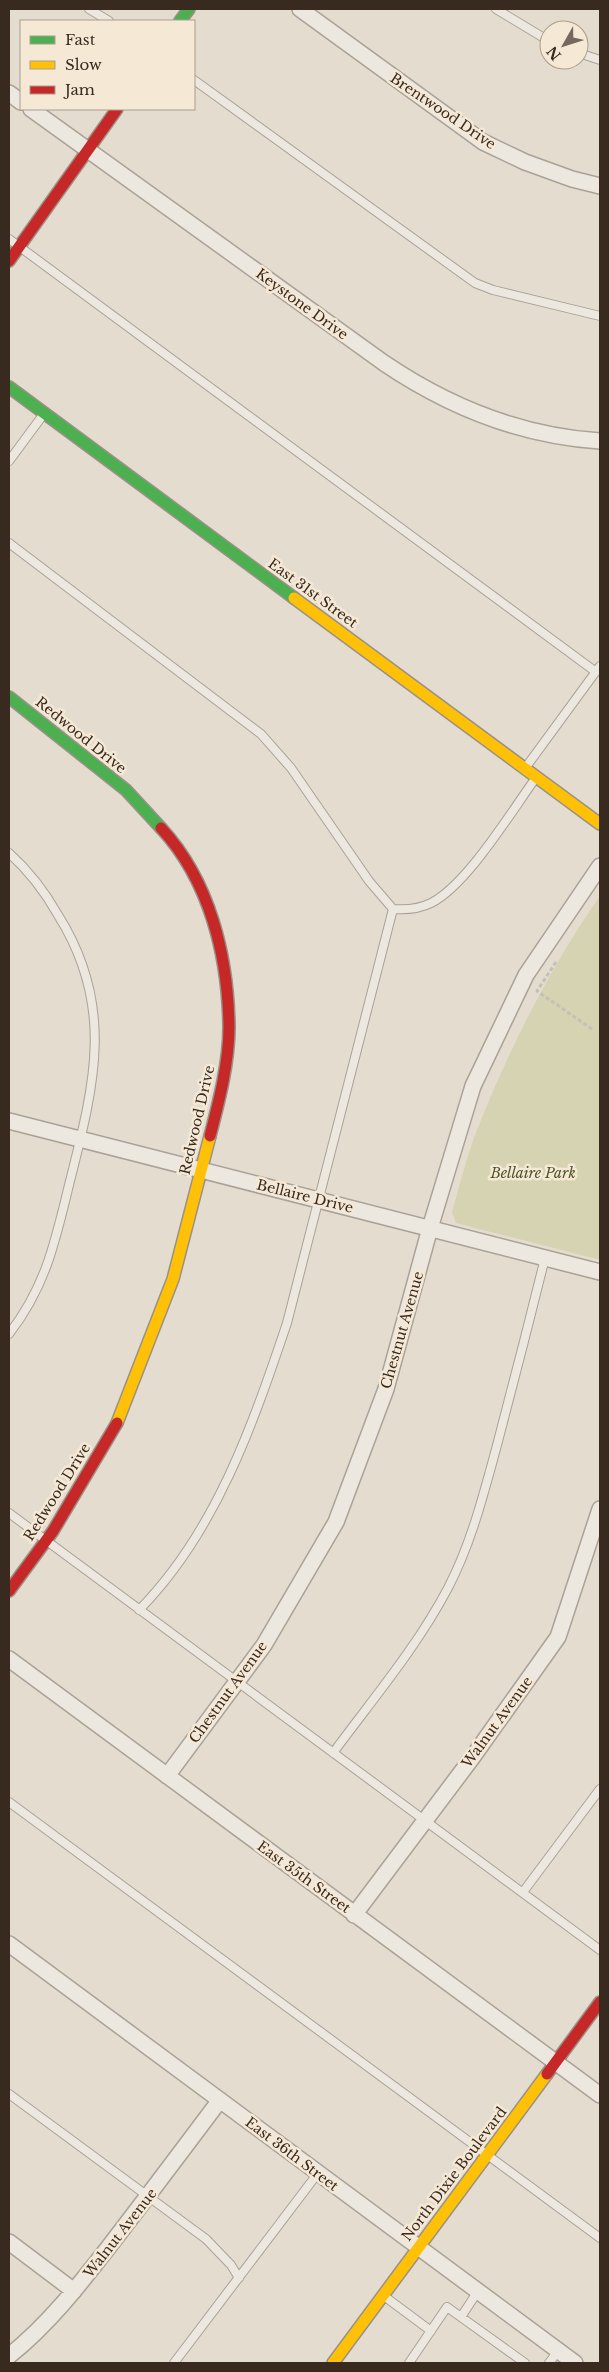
<svg xmlns="http://www.w3.org/2000/svg" width="609" height="2372" font-family="'Libre Baskerville',serif">
<style>
.green{fill:#d5d3b2}
.lines{fill:none;stroke-linecap:round;stroke-linejoin:round}
.lane-casing{stroke:#aaa197;stroke-width:10}
.street-casing{stroke:#aaa197;stroke-width:18}
.fast-casing{stroke:#999188;stroke-width:14}
.slow-casing{stroke:#999188;stroke-width:14}
.jam-casing{stroke:#999188;stroke-width:14}
.path{stroke:#c5bfb7;stroke-width:3;stroke-dasharray:4 2.5;stroke-linecap:butt}
.lane{stroke:#ece8e0;stroke-width:8}
.street{stroke:#ece8e0;stroke-width:15}
.fast{stroke:#4caf50;stroke-width:11}
.slow{stroke:#ffc107;stroke-width:11}
.jam{stroke:#c62828;stroke-width:11}
.labels{text-anchor:middle;stroke-width:5;stroke-linejoin:round;paint-order:stroke}
.street-label{font-size:14px;fill:#392a20;stroke:#f5e9d6}
.park-label{font-size:14px;font-style:italic;fill:#4c5427;stroke:#f5e9d6}
</style>
<rect width="100%" height="100%" fill="#e4dccf"/>
<path class="green" d="M 600,896 L 600,1260 L 456,1223 L 452,1212 C 459,1187 466,1160 475,1135 C 508,1051 549,969 600,896 Z"/>
<g class="lines">
<defs>
<path id="lane" d="M 89,9 L 109,21
M 496,9 L 549,41
M 579,53 L 600,60
M 194,80 L 475,283 L 493,290 L 600,316
M 9,239 L 596,672
M 9,461 L 43,415
M 9,543 L 261,734 L 291,768 L 369,881 L 393,909 C 406,910 419,909 431,903 C 467,885 511,812 535,779
M 526,767 L 600,666
M 9,853 C 28,870 45,892 58,915 C 116,1007 94,1086 69,1185 C 55,1242 46,1286 9,1334
M 9,1513 L 600,1950
M 139,1610 C 216,1532 253,1424 287,1323 L 393,909
M 333,1753 C 372,1700 417,1647 448,1588 C 471,1544 483,1496 496,1449 C 513,1385 529,1322 545,1258
M 9,1802 L 600,2238
M 523,1892 L 600,1789
M 9,2094 L 206,2239 L 231,2265 L 239,2278
M 384,2296 L 431,2331
M 461,2317 L 478,2291
M 174,2363 L 318,2173
M 409,2363 L 447,2307 L 525,2363
M 549,2363 L 558,2351"/>
<path id="street" d="M 300,9 L 483,142 L 525,162 L 572,179 L 600,186
M 9,93 L 21,102
M 31,109 L 384,363 C 449,407 522,436 600,441
M 9,1121 L 600,1272
M 9,1659 L 600,2095
M 167,1776 L 264,1645 L 336,1522 L 386,1389 L 430,1228 L 473,1086 L 526,975 L 600,866
M 354,1915 L 472,1758 L 558,1637 L 600,1509
M 9,1944 L 575,2363
M 9,2242 L 74,2291
M 9,2356 C 49,2324 80,2284 111,2244 C 148,2196 184,2148 220,2100"/>
<path id="fast" d="M 180,21 L 189,9
M 9,387 L 294,598
M 9,697 L 126,790 L 161,828"/>
<path id="slow" d="M 294,598 L 600,824
M 117,1423 L 173,1279 L 210,1136
M 333,2363 L 547,2074"/>
<path id="jam" d="M 9,261 L 117,109
M 161,828 C 210,881 228,956 229,1027 C 229,1063 219,1101 210,1136
M 9,1591 L 53,1531 L 117,1423
M 547,2074 L 600,2002"/>
</defs>
<use href="#lane" class="lane-casing"/>
<use href="#street" class="street-casing"/>
<use href="#fast" class="fast-casing"/>
<use href="#slow" class="slow-casing"/>
<use href="#jam" class="jam-casing"/>
<path class="path" d="M 556,962 L 537,991 L 592,1029"/>
<use href="#lane" class="lane"/>
<use href="#street" class="street"/>
<use href="#fast" class="fast"/>
<use href="#slow" class="slow"/>
<use href="#jam" class="jam"/>
</g>
<g class="labels">
<g class="street-label">
<text transform="translate(443 111) rotate(34)" y="5">Brentwood Drive</text>
<text transform="translate(302 304) rotate(36)" y="5">Keystone Drive</text>
<text transform="translate(313 593) rotate(36)" y="5">East 31st Street</text>
<text transform="translate(81 735) rotate(39)" y="5">Redwood Drive</text>
<text transform="translate(197 1120) rotate(-77)" y="5">Redwood Drive</text>
<text transform="translate(305 1196) rotate(14)" y="5">Bellaire Drive</text>
<text transform="translate(402 1330) rotate(-74)" y="5">Chestnut Avenue</text>
<text transform="translate(57 1492) rotate(-58)" y="5">Redwood Drive</text>
<text transform="translate(228 1692) rotate(-54)" y="5">Chestnut Avenue</text>
<text transform="translate(497 1722) rotate(-54)" y="5">Walnut Avenue</text>
<text transform="translate(304 1877) rotate(36)" y="5">East 35th Street</text>
<text transform="translate(292 2154) rotate(37)" y="5">East 36th Street</text>
<text transform="translate(454 2174) rotate(-53)" y="5">North Dixie Boulevard</text>
<text transform="translate(120 2233) rotate(-52)" y="5">Walnut Avenue</text>
</g>
<g class="park-label">
<text x="533" y="1178">Bellaire Park</text>
</g>
</g>
<rect width="609" height="2372" fill="none" stroke="#392a20" stroke-width="20"/>
<rect x="20" y="20" width="175" height="90" fill="#f5e9d6" stroke="#aa9d8d"/>
<rect x="30" y="36" width="25" height="8" fill="#4caf50" stroke="#aa9d8d"/>
<text x="65" y="45" font-size="15" fill="#392a20">Fast</text>
<rect x="30" y="61" width="25" height="8" fill="#ffc107" stroke="#aa9d8d"/>
<text x="65" y="70" font-size="15" fill="#392a20">Slow</text>
<rect x="30" y="86" width="25" height="8" fill="#c62828" stroke="#aa9d8d"/>
<text x="65" y="95" font-size="15" fill="#392a20">Jam</text>
<g transform="translate(564 45) rotate(231)"><circle r="24" fill="#f5e9d6" stroke="#aa9d8d"/>
<path d="M0-4L9 19L0 12L-9 19Z" fill="#75685d"/>
<text y="-8" font-size="14" font-weight="bold" text-anchor="middle" fill="#392a20">N</text>
</g>
</svg>
